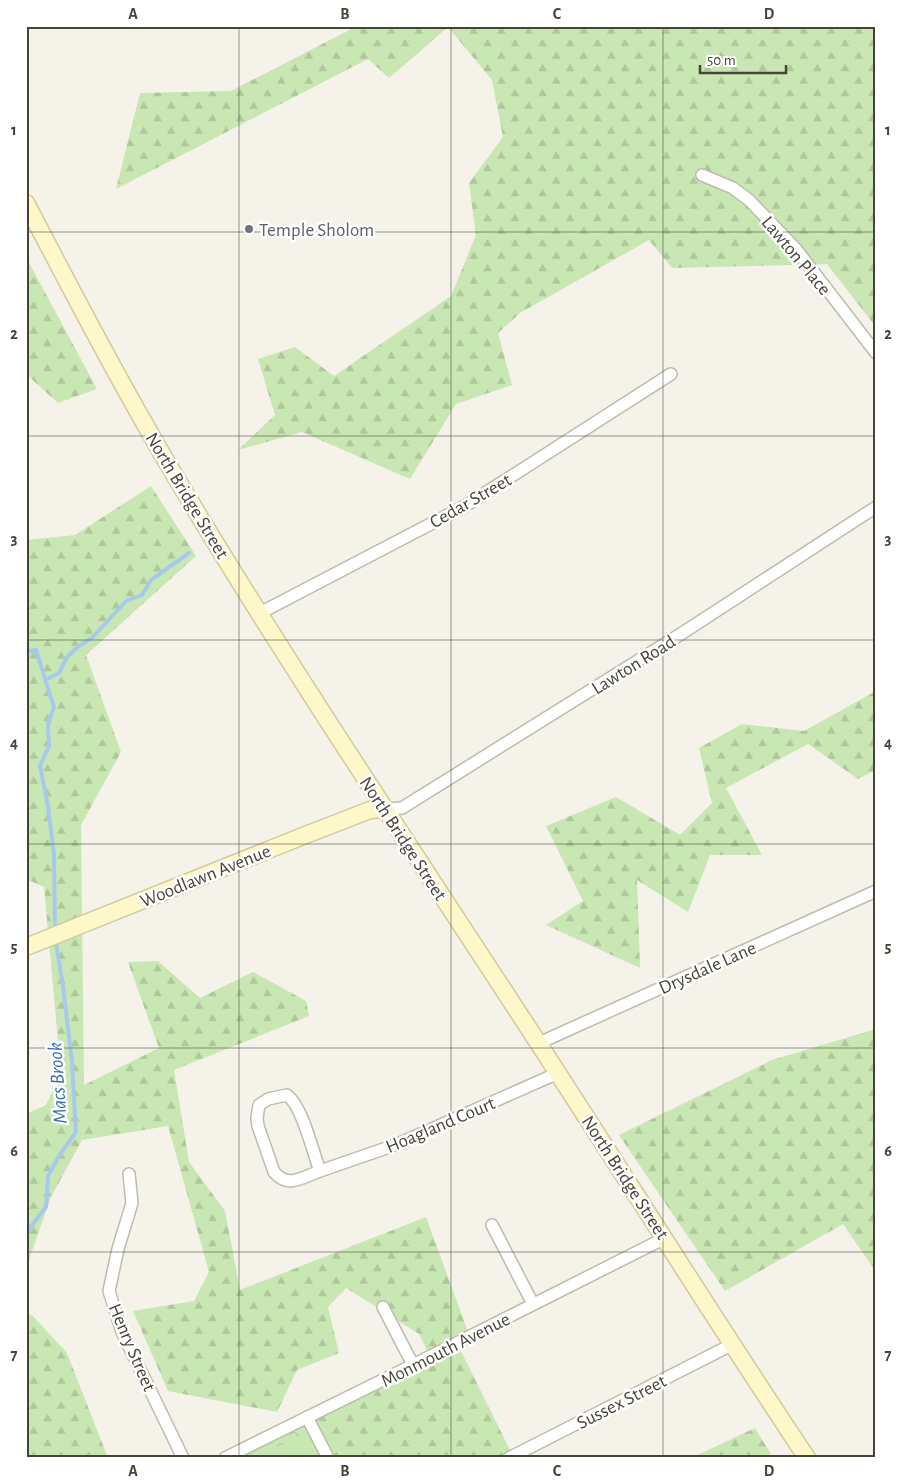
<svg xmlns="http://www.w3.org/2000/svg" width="902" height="1484" font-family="'Alegreya Sans',sans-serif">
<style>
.forest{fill:url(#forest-firs)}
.park{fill:url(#park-crowns)}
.pitch{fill:#c9e7b3}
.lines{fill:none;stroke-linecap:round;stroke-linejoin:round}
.stream{stroke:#a8c9ee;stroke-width:4}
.street-casing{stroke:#bfbbac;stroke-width:14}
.secondary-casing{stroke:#d2ca9a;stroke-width:19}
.street{stroke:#fff;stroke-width:11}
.secondary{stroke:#fdf7ca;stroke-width:16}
.grid{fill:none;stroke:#474337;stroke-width:1;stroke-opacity:0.55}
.worship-dot{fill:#6b7280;stroke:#fff;stroke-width:2}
.labels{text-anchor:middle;stroke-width:5;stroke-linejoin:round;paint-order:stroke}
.worship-label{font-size:19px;fill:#5b616d;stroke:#fff;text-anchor:start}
.street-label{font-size:19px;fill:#474337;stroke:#fff}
.water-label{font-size:20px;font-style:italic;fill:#346db0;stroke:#fff}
.neatline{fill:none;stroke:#474337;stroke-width:2}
.grid-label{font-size:16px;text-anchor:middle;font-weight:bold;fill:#474337}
</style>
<defs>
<pattern id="forest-firs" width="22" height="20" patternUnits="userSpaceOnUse" patternTransform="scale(1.25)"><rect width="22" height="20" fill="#c9e7b3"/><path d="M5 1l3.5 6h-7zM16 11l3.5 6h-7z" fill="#aec79b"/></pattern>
<pattern id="park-crowns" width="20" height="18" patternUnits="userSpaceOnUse" patternTransform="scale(1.25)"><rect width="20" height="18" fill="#c9e7b3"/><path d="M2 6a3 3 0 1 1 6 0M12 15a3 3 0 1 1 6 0" fill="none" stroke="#aec79b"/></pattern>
</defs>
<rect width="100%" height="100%" fill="#f4f2e9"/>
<path class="forest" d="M 357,26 L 876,26 L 876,327 L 827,264 L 672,268 L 649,240 L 520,313 L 498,333 L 512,385 L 456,404 L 410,479 L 302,432 L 238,450 L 275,415 L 258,359 L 295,347 L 334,376 L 451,296 L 476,235 L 469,183 L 503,137 L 492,80 L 448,27 L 389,78 L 368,59 L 116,189 L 140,93 L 231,91 Z
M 26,257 L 97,389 L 58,403 L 26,374 Z
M 151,486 L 196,556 L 86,655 L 121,752 L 81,825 L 84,1085 L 159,1048 L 128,962 L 158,961 L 200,998 L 253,972 L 306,1001 L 309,1016 L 174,1070 L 189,1162 L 225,1211 L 240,1290 L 426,1217 L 471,1340 L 459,1347 L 514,1458 L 332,1458 L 312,1419 L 432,1360 L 419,1334 L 346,1288 L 328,1307 L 339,1353 L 297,1370 L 277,1412 L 168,1391 L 133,1311 L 194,1301 L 209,1272 L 168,1126 L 82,1140 L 51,1197 L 26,1268 L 26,1114 L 46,1105 L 61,1074 L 44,887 L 26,879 L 26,540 L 75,535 Z
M 876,691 L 876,770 L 858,779 L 808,744 L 726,788 L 762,855 L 710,855 L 688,912 L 637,880 L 640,968 L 546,925 L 583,901 L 546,826 L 616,797 L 680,835 L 712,803 L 699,748 L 742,724 L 804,731 Z
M 876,1029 L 876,1272 L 843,1224 L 725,1291 L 619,1135 L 772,1060 Z
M 26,1313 L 33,1316 L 67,1353 L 108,1458 L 26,1458 Z
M 755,1428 L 771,1454 L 763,1458 L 691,1458 Z"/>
<path class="park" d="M 312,1419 L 332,1458 L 233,1458 Z"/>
<path class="pitch" d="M 305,1434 L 318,1458 L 254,1458 Z"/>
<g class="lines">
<path class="stream" d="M 26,647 L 29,651 L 36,650 L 54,707 L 48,724 L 49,746 L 40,766 L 48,806 L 54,855 L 55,926
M 45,680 L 59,673 L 67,657 L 80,645 L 92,638 L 126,601 L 142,595 L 151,580 L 189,553
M 26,1236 L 32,1225 L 46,1207 L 48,1176 L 59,1156 L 76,1132 L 72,1062 L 63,986 L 56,944"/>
<defs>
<path id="street" d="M 702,175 L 733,188 L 749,200 L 796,249 L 876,353
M 260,613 L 465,506 L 671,374
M 385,809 L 402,808 L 684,632 L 876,507
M 539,1043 L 876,891
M 287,1095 C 302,1105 313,1153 320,1171 C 303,1177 288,1189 274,1172 L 258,1126 L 257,1118 L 259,1105 L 268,1099 Z
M 320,1171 L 398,1144 L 558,1073
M 129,1174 L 132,1203 L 118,1249 L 109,1291 L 122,1332 L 183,1458
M 492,1225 L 533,1304
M 383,1307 L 413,1365
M 307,1417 L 328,1458
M 225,1458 L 413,1365 L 665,1238
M 509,1458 L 733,1344"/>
<path id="secondary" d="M 26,203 C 73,293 120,383 172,471 C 281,654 400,831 516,1009 C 614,1158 708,1310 807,1458
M 26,947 L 303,836 L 370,810 L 385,809"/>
</defs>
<use href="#street" class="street-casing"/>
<use href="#secondary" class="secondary-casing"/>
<use href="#street" class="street"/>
<use href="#secondary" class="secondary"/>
</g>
<path class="grid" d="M 239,26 L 239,1458M 451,26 L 451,1458M 663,26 L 663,1458M 26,232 L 876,232M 26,436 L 876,436M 26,640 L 876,640M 26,844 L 876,844M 26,1048 L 876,1048M 26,1252 L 876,1252"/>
<circle class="worship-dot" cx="249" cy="229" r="5"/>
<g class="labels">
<g class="worship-label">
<text x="259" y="236">Temple Sholom</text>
</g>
<g class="street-label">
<text transform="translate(797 255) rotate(50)" y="7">Lawton Place</text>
<text transform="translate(188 495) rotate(59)" y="7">North Bridge Street</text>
<text transform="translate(470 500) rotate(-30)" y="7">Cedar Street</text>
<text transform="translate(633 664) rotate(-32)" y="7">Lawton Road</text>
<text transform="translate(404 838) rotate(57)" y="7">North Bridge Street</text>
<text transform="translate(205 875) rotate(-22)" y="7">Woodlawn Avenue</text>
<text transform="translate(707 967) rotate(-24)" y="7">Drysdale Lane</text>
<text transform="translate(440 1124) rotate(-23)" y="7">Hoagland Court</text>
<text transform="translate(626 1177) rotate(57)" y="7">North Bridge Street</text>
<text transform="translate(133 1347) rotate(67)" y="7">Henry Street</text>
<text transform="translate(445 1349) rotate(-27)" y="7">Monmouth Avenue</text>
<text transform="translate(621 1401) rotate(-27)" y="7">Sussex Street</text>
</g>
<g class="water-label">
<text transform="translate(57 1083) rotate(-94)" y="7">Macs Brook</text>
</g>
</g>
<rect width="902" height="1484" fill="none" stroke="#ffffff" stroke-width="55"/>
<path d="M700 65v8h86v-8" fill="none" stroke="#474337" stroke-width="2.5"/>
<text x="707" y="65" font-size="15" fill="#474337" stroke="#ffffff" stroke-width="4" paint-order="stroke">50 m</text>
<rect x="28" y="28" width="846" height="1428" class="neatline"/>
<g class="grid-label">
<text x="133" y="19">A</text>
<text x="345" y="19">B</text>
<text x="557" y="19">C</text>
<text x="769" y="19">D</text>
<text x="14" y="135">1</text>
<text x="888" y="135">1</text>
<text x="14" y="339">2</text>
<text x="888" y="339">2</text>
<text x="14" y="544">3</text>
<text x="888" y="544">3</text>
<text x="14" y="748">4</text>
<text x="888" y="748">4</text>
<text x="14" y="952">5</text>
<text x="888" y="952">5</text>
<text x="14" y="1156">6</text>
<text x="888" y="1156">6</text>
<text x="14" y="1360">7</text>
<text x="888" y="1360">7</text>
<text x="133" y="1476">A</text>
<text x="345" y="1476">B</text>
<text x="557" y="1476">C</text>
<text x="769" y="1476">D</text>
</g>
</svg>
